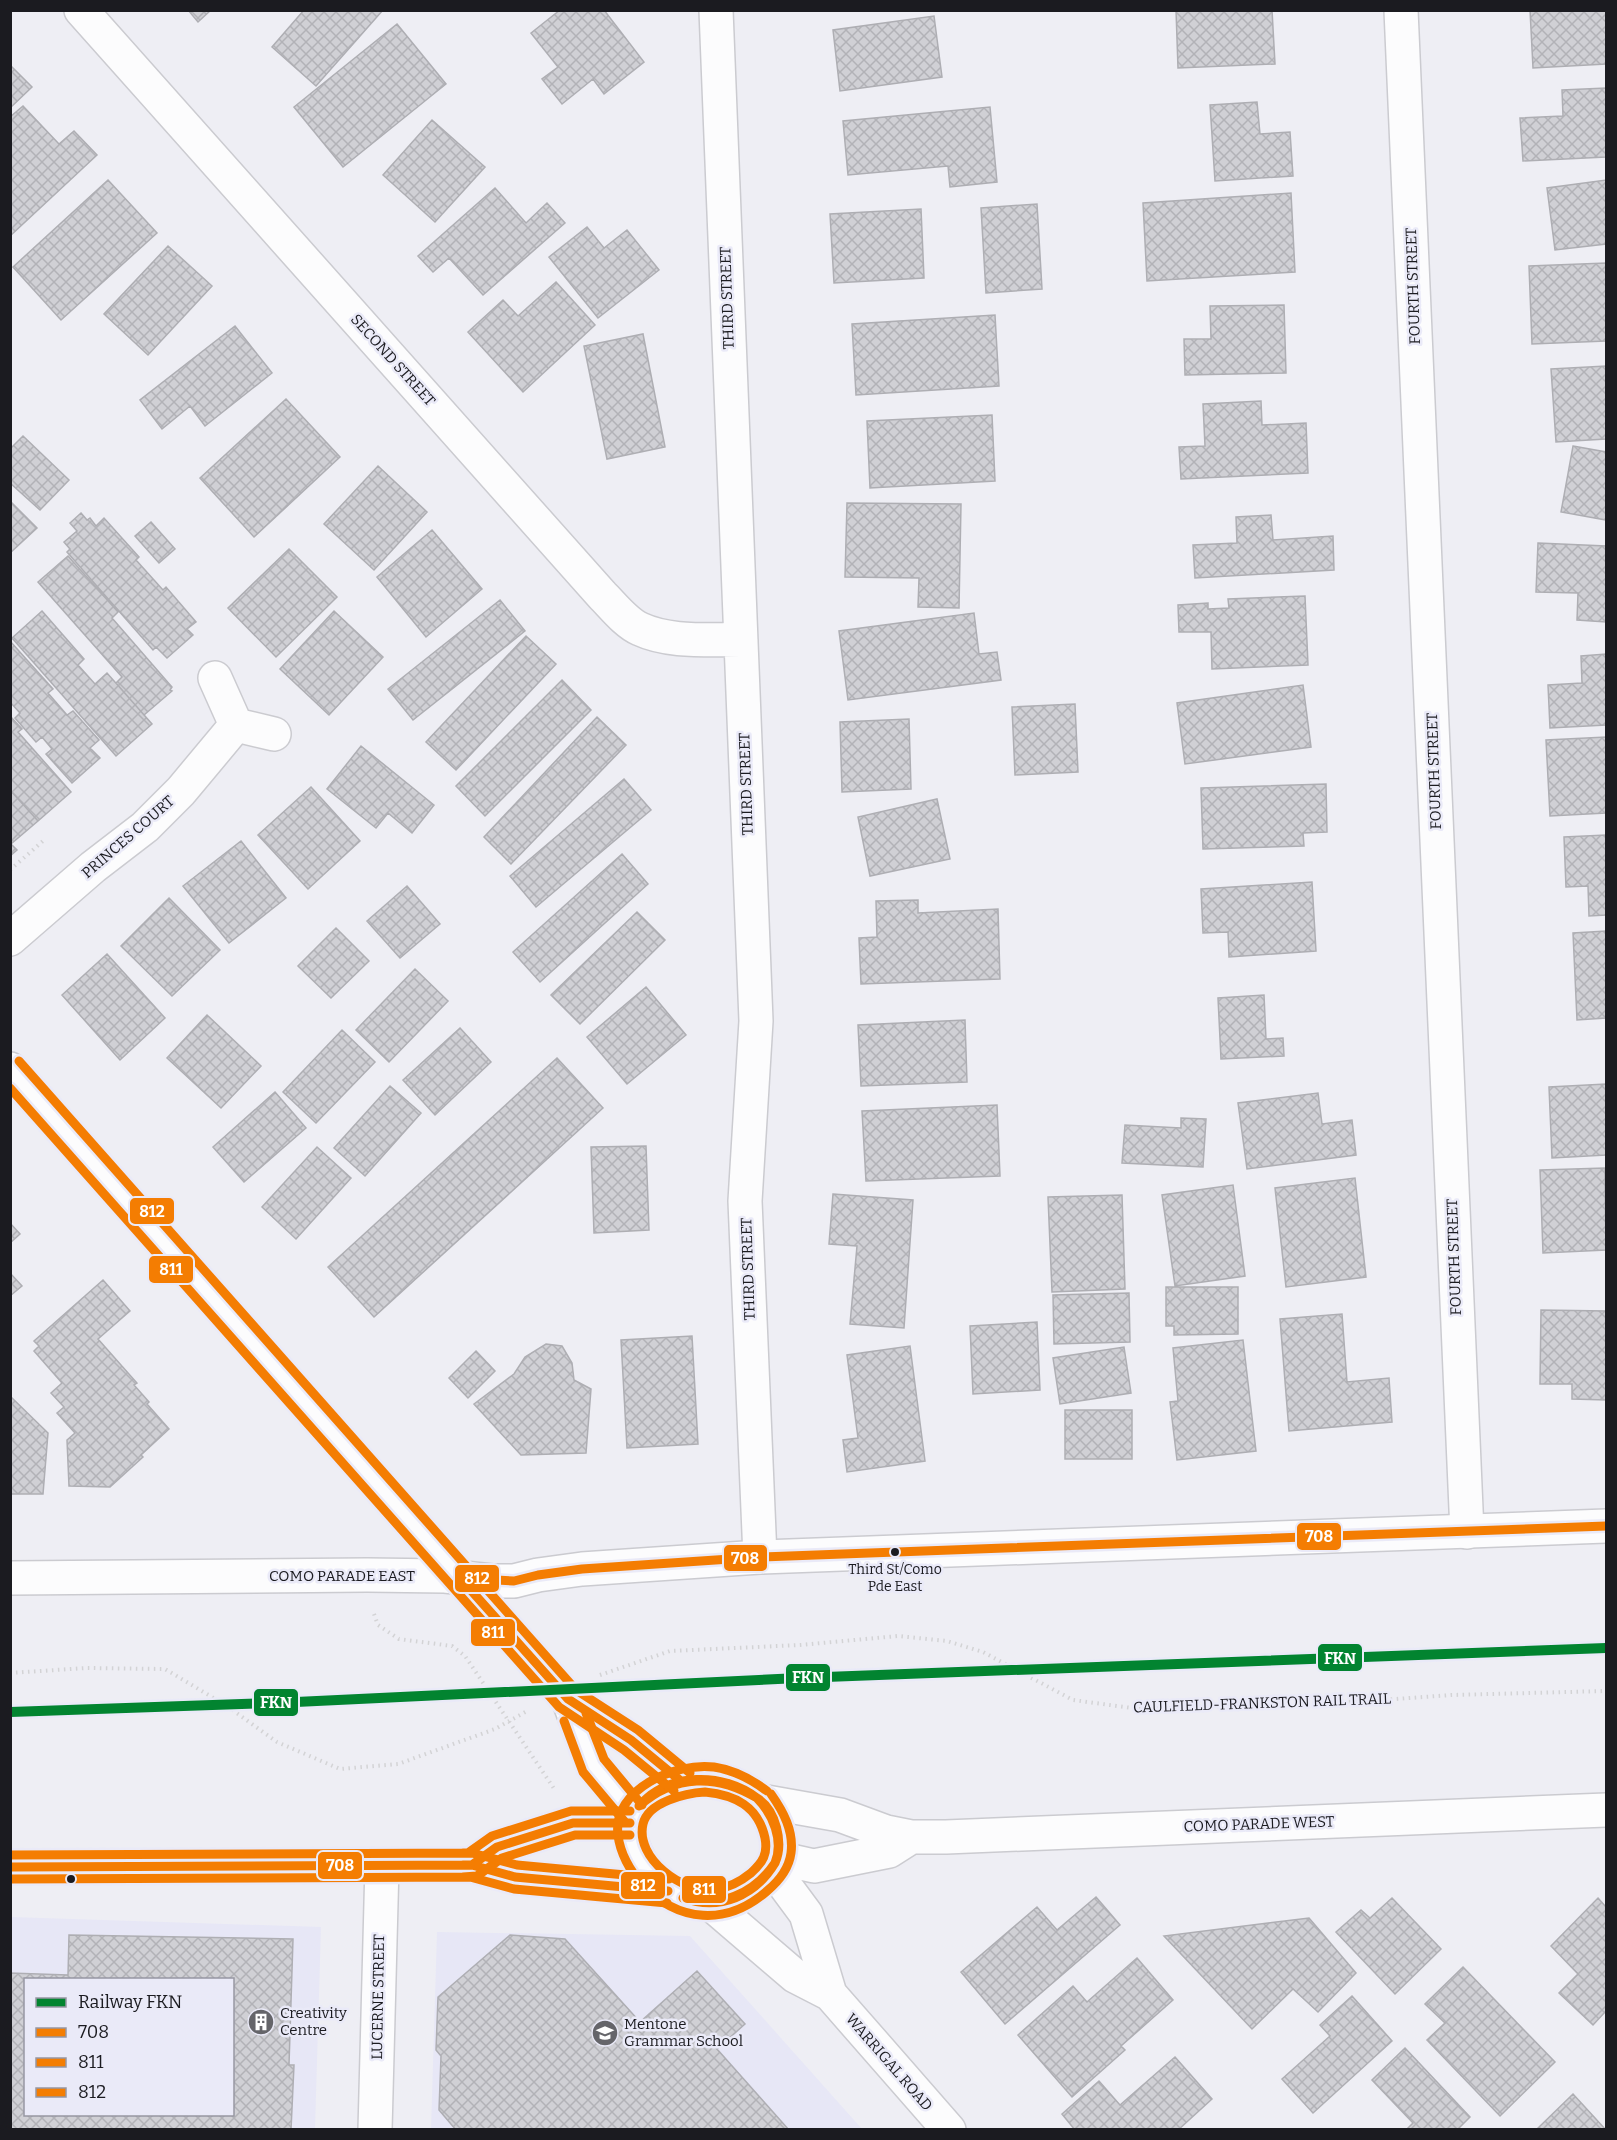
<svg xmlns="http://www.w3.org/2000/svg" width="1617" height="2140" font-family="Bitter,serif">
<style>
.built{fill:#e7e7f6;fill-rule:evenodd}
.building{fill:url(#building-cross-hatch);stroke:#aeaeb3;stroke-width:1.5;fill-rule:evenodd}
.lines{fill:none;stroke-linecap:round;stroke-linejoin:round}
.street-casing{stroke:#cbcbd0;stroke-width:36}
.secondary-casing{stroke:#cbcbd0;stroke-width:36}
.primary-casing{stroke:#cbcbd0;stroke-width:36}
.path{stroke:#d3d3d5;stroke-width:4;stroke-dasharray:1.5 4.5;stroke-linecap:butt}
.street{stroke:#fcfcfd;stroke-width:33}
.secondary{stroke:#fcfcfd;stroke-width:33}
.primary{stroke:#fcfcfd;stroke-width:33}
.bus-1-casing{stroke:#eaeaf8;stroke-width:14}
.bus-2-casing{stroke:#eaeaf8;stroke-width:14}
.bus-3-casing{stroke:#eaeaf8;stroke-width:14}
.bus-1{stroke:#f47d02;stroke-width:9}
.bus-2{stroke:#f47d02;stroke-width:9}
.bus-3{stroke:#f47d02;stroke-width:9}
.rail-1-casing{stroke:#eaeaf8;stroke-width:15}
.rail-1{stroke:#028430;stroke-width:10}
.bus-dot{fill:#1b1b20;stroke:#eaeaf8;stroke-width:2}
.labels{text-anchor:middle;stroke-width:5;stroke-linejoin:round;paint-order:stroke}
.bus-label{font-size:14px;fill:#1b1b20;stroke:#eaeaf8}
.street-label{font-size:15px;fill:#1b1b20;stroke:#eaeaf8}
.poi-label{font-size:15px;fill:#1b1b20;stroke:#eaeaf8;text-anchor:start}
.line-badge{stroke:#eaeaf8;stroke-width:2}
.badge-label{font-size:16px;text-anchor:middle;font-weight:bold;fill:#fff}
</style>
<defs>
<pattern id="building-cross-hatch" width="8" height="8" patternUnits="userSpaceOnUse" patternTransform="scale(1.5)"><rect width="8" height="8" fill="#d0d0d5"/><path d="M0 0l8 8M0 8l8-8" fill="none" stroke="#b2b2b7"/></pattern>
</defs>
<rect width="100%" height="100%" fill="#eeeef4"/>
<path class="built" d="M 11,1917 L 321,1927 L 315,2129 L 11,2130 ZM 26,1980 L 232,1980 L 232,2114 L 26,2114 Z
M 437,1932 L 690,1936 L 862,2129 L 431,2130 Z"/>
<path class="building" d="M 188,10 L 211,10 L 198,22 Z
M 304,10 L 383,10 L 316,86 L 272,47 Z
M 560,10 L 604,10 L 644,62 L 604,94 L 593,79 L 562,104 L 542,79 L 558,67 L 531,33 Z
M 1176,10 L 1272,10 L 1275,64 L 1178,68 Z
M 1530,10 L 1606,10 L 1606,64 L 1533,68 Z
M 934,16 L 942,77 L 840,91 L 833,30 Z
M 397,24 L 446,84 L 343,167 L 294,107 Z
M 10,65 L 32,87 L 10,108 Z
M 1606,88 L 1606,157 L 1523,161 L 1520,118 L 1563,116 L 1562,90 Z
M 1257,102 L 1260,134 L 1290,132 L 1293,176 L 1215,181 L 1210,105 Z
M 23,106 L 59,144 L 74,131 L 97,155 L 10,236 L 10,117 Z
M 990,107 L 997,182 L 950,187 L 948,166 L 848,175 L 843,121 Z
M 432,120 L 485,167 L 435,222 L 383,175 Z
M 108,180 L 157,233 L 61,320 L 13,267 Z
M 1606,180 L 1606,244 L 1555,250 L 1547,188 Z
M 495,188 L 526,223 L 547,203 L 565,223 L 483,295 L 449,258 L 433,272 L 418,256 Z
M 1291,193 L 1295,272 L 1147,281 L 1143,203 Z
M 1037,204 L 1042,289 L 986,293 L 981,208 Z
M 921,209 L 924,278 L 834,283 L 830,214 Z
M 587,227 L 604,248 L 627,230 L 659,270 L 598,318 L 549,257 Z
M 168,246 L 212,286 L 148,355 L 104,314 Z
M 1606,263 L 1606,341 L 1532,344 L 1529,266 Z
M 556,282 L 595,325 L 523,392 L 468,332 L 503,300 L 518,316 Z
M 1284,305 L 1286,373 L 1185,375 L 1184,339 L 1211,339 L 1210,306 Z
M 995,315 L 999,386 L 856,395 L 852,324 Z
M 235,326 L 272,373 L 205,426 L 190,406 L 162,429 L 140,400 Z
M 643,334 L 665,447 L 607,459 L 584,346 Z
M 1606,366 L 1606,439 L 1556,442 L 1551,369 Z
M 286,399 L 340,457 L 254,537 L 200,478 Z
M 1261,401 L 1262,425 L 1306,423 L 1308,473 L 1181,479 L 1179,447 L 1205,446 L 1203,404 Z
M 992,415 L 995,481 L 870,488 L 867,421 Z
M 23,436 L 69,480 L 40,510 L 10,483 L 10,449 Z
M 1573,446 L 1606,452 L 1606,520 L 1561,512 Z
M 378,466 L 427,512 L 374,570 L 324,524 Z
M 10,501 L 37,528 L 10,553 Z
M 847,503 L 961,504 L 959,608 L 918,607 L 919,578 L 845,577 Z
M 81,513 L 87,520 L 90,518 L 96,526 L 104,518 L 139,557 L 136,560 L 163,590 L 166,587 L 196,622 L 187,629 L 193,635 L 167,658 L 156,647 L 153,650 L 67,552 L 70,549 L 64,542 L 77,531 L 70,523 Z
M 1271,515 L 1273,540 L 1333,536 L 1334,570 L 1195,578 L 1193,545 L 1237,543 L 1236,517 Z
M 151,522 L 175,549 L 159,563 L 135,536 Z
M 432,530 L 482,589 L 426,637 L 377,577 Z
M 1538,543 L 1606,546 L 1606,622 L 1577,620 L 1578,593 L 1536,592 Z
M 289,549 L 337,597 L 276,657 L 228,608 Z
M 68,556 L 118,612 L 112,618 L 172,687 L 170,690 L 172,691 L 144,715 L 116,683 L 122,677 L 38,582 Z
M 1305,596 L 1308,665 L 1212,669 L 1211,632 L 1179,632 L 1178,605 L 1208,603 L 1208,609 L 1229,608 L 1228,599 Z
M 500,600 L 525,631 L 413,720 L 388,689 Z
M 42,611 L 84,659 L 78,665 L 95,684 L 107,673 L 152,724 L 116,756 L 12,638 Z
M 334,611 L 383,657 L 329,715 L 280,669 Z
M 974,613 L 979,654 L 997,652 L 1001,680 L 848,700 L 839,631 Z
M 526,636 L 556,664 L 456,770 L 426,742 Z
M 10,641 L 53,689 L 48,693 L 67,715 L 73,711 L 99,740 L 90,748 L 100,758 L 72,783 L 46,754 L 52,749 L 42,737 L 36,742 L 15,718 L 20,713 L 10,702 Z
M 1606,654 L 1606,725 L 1550,728 L 1548,685 L 1582,683 L 1581,656 Z
M 562,680 L 591,710 L 485,816 L 456,786 Z
M 1303,685 L 1311,747 L 1185,764 L 1177,703 Z
M 1075,704 L 1078,772 L 1015,775 L 1012,707 Z
M 10,716 L 22,729 L 18,732 L 71,792 L 38,821 L 10,790 Z
M 597,717 L 626,745 L 511,864 L 484,837 Z
M 909,719 L 911,789 L 842,792 L 840,722 Z
M 1606,737 L 1606,813 L 1550,816 L 1546,740 Z
M 361,746 L 434,805 L 412,833 L 388,813 L 376,828 L 327,789 Z
M 624,779 L 651,810 L 536,907 L 510,876 Z
M 1326,784 L 1327,832 L 1303,833 L 1304,846 L 1203,849 L 1201,788 Z
M 311,787 L 360,841 L 308,889 L 258,835 Z
M 10,790 L 38,821 L 11,844 L 17,850 L 10,856 Z
M 937,799 L 950,859 L 870,876 L 858,817 Z
M 1606,835 L 1606,915 L 1589,916 L 1588,886 L 1566,887 L 1564,837 Z
M 241,841 L 286,898 L 229,943 L 183,886 Z
M 622,854 L 648,884 L 540,982 L 513,952 Z
M 1312,882 L 1316,951 L 1229,957 L 1228,932 L 1203,933 L 1201,889 Z
M 407,886 L 440,924 L 400,958 L 367,921 Z
M 169,898 L 220,950 L 172,996 L 121,946 Z
M 918,900 L 918,913 L 998,909 L 1000,979 L 861,984 L 859,938 L 877,937 L 876,901 Z
M 637,912 L 665,940 L 580,1024 L 551,995 Z
M 336,928 L 369,961 L 331,998 L 298,966 Z
M 1606,931 L 1606,1018 L 1577,1020 L 1573,933 Z
M 107,954 L 165,1018 L 120,1060 L 62,995 Z
M 415,969 L 448,1001 L 389,1062 L 356,1030 Z
M 646,987 L 686,1035 L 627,1084 L 587,1037 Z
M 1264,995 L 1266,1039 L 1283,1038 L 1284,1056 L 1221,1059 L 1218,998 Z
M 207,1015 L 261,1066 L 221,1108 L 167,1058 Z
M 965,1020 L 967,1082 L 861,1086 L 858,1025 Z
M 460,1028 L 491,1062 L 435,1115 L 403,1080 Z
M 342,1030 L 375,1062 L 316,1123 L 283,1092 Z
M 557,1058 L 603,1108 L 374,1317 L 328,1267 Z
M 1606,1084 L 1606,1155 L 1552,1158 L 1549,1087 Z
M 390,1086 L 421,1113 L 365,1176 L 334,1148 Z
M 275,1092 L 306,1128 L 244,1182 L 213,1147 Z
M 1318,1093 L 1322,1124 L 1352,1120 L 1356,1155 L 1247,1169 L 1238,1103 Z
M 997,1105 L 1000,1176 L 866,1181 L 862,1111 Z
M 1181,1118 L 1206,1119 L 1203,1167 L 1122,1163 L 1125,1125 L 1181,1128 Z
M 646,1146 L 649,1230 L 594,1233 L 591,1147 Z
M 317,1147 L 351,1178 L 296,1239 L 262,1207 Z
M 1605,1168 L 1606,1250 L 1543,1253 L 1540,1170 Z
M 1355,1178 L 1366,1277 L 1286,1287 L 1275,1188 Z
M 1233,1185 L 1245,1276 L 1175,1286 L 1162,1195 Z
M 833,1194 L 913,1200 L 904,1328 L 850,1324 L 857,1246 L 829,1244 Z
M 1122,1195 L 1125,1289 L 1052,1292 L 1048,1197 Z
M 10,1223 L 20,1234 L 10,1243 Z
M 10,1273 L 22,1286 L 10,1296 Z
M 103,1280 L 130,1311 L 98,1339 L 137,1383 L 134,1385 L 149,1402 L 147,1404 L 169,1429 L 141,1455 L 143,1457 L 110,1487 L 69,1486 L 67,1440 L 75,1433 L 57,1413 L 64,1407 L 51,1393 L 62,1383 L 34,1351 L 39,1346 L 34,1341 Z
M 1166,1287 L 1238,1287 L 1238,1334 L 1174,1335 L 1174,1326 L 1166,1326 Z
M 1129,1293 L 1130,1342 L 1054,1344 L 1053,1295 Z
M 1541,1310 L 1606,1311 L 1606,1400 L 1572,1399 L 1572,1384 L 1540,1384 Z
M 1342,1314 L 1347,1382 L 1389,1378 L 1392,1422 L 1289,1431 L 1280,1319 Z
M 1037,1322 L 1040,1390 L 973,1394 L 970,1326 Z
M 692,1336 L 698,1444 L 627,1448 L 621,1340 Z
M 1243,1340 L 1256,1451 L 1177,1460 L 1170,1402 L 1178,1401 L 1173,1348 Z
M 546,1344 L 562,1346 L 572,1363 L 574,1380 L 591,1389 L 586,1453 L 521,1455 L 474,1404 L 514,1374 L 525,1357 Z
M 910,1346 L 925,1461 L 847,1472 L 843,1440 L 858,1438 L 847,1355 Z
M 1124,1347 L 1131,1393 L 1060,1404 L 1053,1358 Z
M 476,1351 L 495,1371 L 468,1398 L 449,1378 Z
M 10,1396 L 48,1433 L 43,1494 L 10,1494 Z
M 1065,1410 L 1132,1410 L 1132,1459 L 1065,1459 Z
M 1096,1897 L 1120,1925 L 1005,2024 L 961,1972 L 1037,1907 L 1057,1930 Z
M 1392,1898 L 1441,1949 L 1395,1994 L 1336,1932 L 1361,1910 L 1370,1918 Z
M 1598,1898 L 1606,1907 L 1606,2011 L 1593,2025 L 1559,1993 L 1578,1974 L 1551,1946 Z
M 1309,1918 L 1356,1973 L 1318,2012 L 1293,1989 L 1252,2029 L 1164,1936 Z
M 69,1935 L 293,1939 L 289,2065 L 294,2065 L 291,2130 L 10,2130 L 10,1973 L 68,1975 ZM 26,1980 L 232,1980 L 232,2114 L 26,2114 Z
M 510,1935 L 565,1939 L 640,2022 L 697,1971 L 745,2024 L 717,2049 L 789,2130 L 456,2130 L 439,2110 L 441,2056 L 436,2050 L 438,1997 Z
M 1137,1958 L 1173,2000 L 1121,2046 L 1125,2050 L 1072,2097 L 1018,2035 L 1073,1986 L 1087,2002 Z
M 1463,1967 L 1555,2062 L 1500,2116 L 1427,2040 L 1445,2023 L 1425,2004 Z
M 1352,1996 L 1392,2041 L 1313,2113 L 1282,2079 L 1330,2036 L 1320,2025 Z
M 1405,2048 L 1470,2117 L 1457,2130 L 1406,2130 L 1413,2123 L 1372,2080 Z
M 1175,2057 L 1212,2099 L 1178,2130 L 1075,2130 L 1062,2114 L 1099,2081 L 1120,2105 Z
M 1573,2094 L 1606,2130 L 1536,2130 Z"/>
<g class="lines">
<defs>
<path id="street" d="M 81,10 L 602,595 C 613,606 626,623 640,629 C 670,643 709,639 741,640
M 716,10 L 756,1021 L 745,1201 L 760,1557
M 1401,10 L 1467,1532
M 215,678 L 236,725 L 274,734
M 10,939 L 93,867 L 145,827 L 181,791 L 236,725
M 375,2130 L 382,1865"/>
<path id="secondary" d="M 10,1578 L 367,1575 L 445,1576 L 492,1581 L 514,1581 L 538,1575 L 582,1569 L 760,1557 L 1606,1526
M 761,1801 L 840,1815 L 886,1832 L 911,1837 L 946,1837 L 1606,1810
M 778,1858 L 814,1866 L 889,1851 L 911,1837
M 472,1865 L 497,1847 L 573,1823 L 630,1823
M 10,1867 L 472,1865 L 515,1877 L 668,1891"/>
<path id="primary" d="M 10,1069 L 568,1699 L 631,1740 L 682,1782
M 568,1699 L 593,1765 L 633,1813
M 694,1779 C 731,1778 771,1795 777,1834 C 780,1857 777,1863 762,1879 C 753,1888 740,1897 727,1900 C 688,1910 646,1884 633,1846 C 631,1839 628,1831 630,1823 C 634,1796 670,1784 694,1779 Z
M 772,1868 L 806,1914 L 830,1994
M 711,1904 L 795,1976 L 830,1994 L 949,2130"/>
</defs>
<use href="#street" class="street-casing"/>
<use href="#secondary" class="secondary-casing"/>
<use href="#primary" class="primary-casing"/>
<path class="path" d="M 10,870 L 43,841
M 374,1614 L 378,1625 L 399,1639 L 452,1646 L 465,1656 L 555,1790
M 10,1673 L 86,1668 L 165,1669 L 227,1706 L 277,1742 L 340,1769 L 398,1764 L 495,1729 L 529,1710
M 600,1675 L 670,1651 L 800,1645 L 898,1636 L 947,1641 L 983,1652 L 1073,1700 L 1139,1709 L 1367,1701 L 1452,1695 L 1606,1691"/>
<use href="#street" class="street"/>
<use href="#secondary" class="secondary"/>
<use href="#primary" class="primary"/>
<defs>
<path id="bus-1" d="M 460,1578 L 514,1581 L 538,1575 L 582,1569 L 760,1557 L 1606,1526
M 460,1578 L 568,1699 L 631,1740 L 682,1782
M 757,1798 C 776,1810 784,1843 775,1863
M 757,1798 C 773,1814 784,1841 775,1863
M 639,1806 C 669,1772 723,1772 757,1798
M 639,1806 C 675,1774 717,1774 757,1798
M 463,1865 L 472,1865 L 497,1847 L 573,1823 L 630,1823
M 10,1867 L 472,1865 L 515,1877 L 668,1891
M 683,1898 C 719,1909 754,1894 775,1863
M 683,1898 C 720,1911 755,1896 775,1863"/>
<path id="bus-2" d="M 10,1088 L 559,1707 L 624,1750 L 674,1791
M 564,1721 L 583,1772 L 624,1821
M 705,1792 C 735,1795 758,1806 765,1838 C 768,1854 763,1862 751,1873 C 740,1882 728,1888 714,1890 C 682,1893 635,1858 643,1824 C 648,1802 686,1793 705,1792 Z
M 463,1877 L 477,1876 L 502,1858 L 575,1835 L 630,1835
M 10,1879 L 470,1877 L 514,1889 L 667,1903"/>
<path id="bus-3" d="M 19,1061 L 576,1690 L 638,1730 L 690,1773
M 586,1713 L 604,1759 L 642,1805
M 767,1791 C 751,1779 734,1770 714,1767 C 676,1762 612,1789 618,1835 C 620,1853 630,1871 642,1884 C 678,1923 727,1926 767,1891 C 779,1881 789,1868 791,1853 C 794,1831 783,1811 771,1794
M 463,1853 L 468,1853 L 492,1836 L 571,1811 L 630,1811
M 10,1855 L 472,1853 L 517,1865 L 669,1879"/>
</defs>
<use href="#bus-1" class="bus-1-casing"/>
<use href="#bus-2" class="bus-2-casing"/>
<use href="#bus-3" class="bus-3-casing"/>
<use href="#bus-1" class="bus-1"/>
<use href="#bus-2" class="bus-2"/>
<use href="#bus-3" class="bus-3"/>
<defs>
<path id="rail-1" d="M 10,1712 L 296,1702 L 799,1678 L 1606,1648"/>
</defs>
<use href="#rail-1" class="rail-1-casing"/>
<use href="#rail-1" class="rail-1"/>
</g>
<defs>
<symbol id="building-disc" viewBox="-11 -11 22 22"><circle r="9.5" fill="#65656a" stroke="#eaeaf8"/><path d="M-4-6H4V6H1V3H-1V6H-4ZM-2.5-4.3h1.7v1.8h-1.7ZM.8-4.3h1.7v1.8H.8ZM-2.5-1h1.7V.8h-1.7ZM.8-1h1.7V.8H.8Z" fill="#fff"/></symbol>
<symbol id="school-disc" viewBox="-11 -11 22 22"><circle r="9.5" fill="#65656a" stroke="#eaeaf8"/><path d="M0-5L7-2L0 1L-7-2ZM-4 1L0 2.5L4 1V4Q0 6-4 4Z" fill="#fff"/></symbol>
</defs>
<g fill-rule="evenodd">
<use href="#building-disc" x="246" y="2007" width="30" height="30"/>
<use href="#school-disc" x="590" y="2018" width="30" height="30"/>
</g>
<g class="bus-dot">
<circle cx="895" cy="1552" r="5"/>
<circle cx="71" cy="1879" r="5"/>
</g>
<g class="labels">
<g class="bus-label">
<text x="895" y="1574">Third St/Como<tspan x="895" dy="17">Pde East</tspan></text>
</g>
<g class="street-label">
<text transform="translate(1413 286) rotate(-92)" y="5">FOURTH STREET</text>
<text transform="translate(727 298) rotate(-92)" y="5">THIRD STREET</text>
<text transform="translate(393 360) rotate(48)" y="5">SECOND STREET</text>
<text transform="translate(1434 771) rotate(-92)" y="5">FOURTH STREET</text>
<text transform="translate(746 784) rotate(-92)" y="5">THIRD STREET</text>
<text transform="translate(128 837) rotate(-41)" y="5">PRINCES COURT</text>
<text transform="translate(1454 1257) rotate(-92)" y="5">FOURTH STREET</text>
<text transform="translate(748 1269) rotate(-92)" y="5">THIRD STREET</text>
<text x="342" y="1581">COMO PARADE EAST</text>
<text transform="translate(1262 1703) rotate(-2)" y="5">CAULFIELD-FRANKSTON RAIL TRAIL</text>
<text transform="translate(1259 1824) rotate(-2)" y="5">COMO PARADE WEST</text>
<text transform="translate(378 1997) rotate(-89)" y="5">LUCERNE STREET</text>
<text transform="translate(889 2062) rotate(49)" y="5">WARRIGAL ROAD</text>
</g>
<g class="poi-label">
<text x="280" y="2018">Creativity<tspan x="280" dy="17">Centre</tspan></text>
<text x="624" y="2029">Mentone<tspan x="624" dy="17">Grammar School</tspan></text>
</g>
</g>
<g class="line-badge">
<rect x="129" y="1197" width="46" height="28" rx="6" fill="#f47d02"/>
<rect x="148" y="1255" width="46" height="29" rx="6" fill="#f47d02"/>
<rect x="1296" y="1522" width="46" height="29" rx="6" fill="#f47d02"/>
<rect x="723" y="1544" width="45" height="28" rx="6" fill="#f47d02"/>
<rect x="454" y="1564" width="46" height="29" rx="6" fill="#f47d02"/>
<rect x="470" y="1618" width="46" height="29" rx="6" fill="#f47d02"/>
<rect x="1317" y="1643" width="46" height="29" rx="6" fill="#028430"/>
<rect x="785" y="1663" width="46" height="29" rx="6" fill="#028430"/>
<rect x="253" y="1688" width="46" height="29" rx="6" fill="#028430"/>
<rect x="317" y="1851" width="46" height="29" rx="6" fill="#f47d02"/>
<rect x="620" y="1871" width="46" height="29" rx="6" fill="#f47d02"/>
<rect x="681" y="1875" width="46" height="29" rx="6" fill="#f47d02"/>
</g>
<g class="badge-label">
<text x="152" y="1217">812</text>
<text x="171" y="1275">811</text>
<text x="1319" y="1542">708</text>
<text x="745" y="1564">708</text>
<text x="477" y="1584">812</text>
<text x="493" y="1638">811</text>
<text x="1340" y="1664">FKN</text>
<text x="808" y="1683">FKN</text>
<text x="276" y="1708">FKN</text>
<text x="340" y="1871">708</text>
<text x="643" y="1891">812</text>
<text x="704" y="1895">811</text>
</g>
<rect width="1617" height="2140" fill="none" stroke="#1b1b20" stroke-width="24"/>
<rect x="24" y="1978" width="210" height="138" fill="#eaeaf8" stroke="#9797a2" stroke-width="1.5"/>
<rect x="36" y="1998" width="30" height="9" fill="#028430" stroke="#9797a2" stroke-width="1.5"/>
<text x="78" y="2008" font-size="18" fill="#1b1b20">Railway FKN</text>
<rect x="36" y="2028" width="30" height="9" fill="#f47d02" stroke="#9797a2" stroke-width="1.5"/>
<text x="78" y="2038" font-size="18" fill="#1b1b20">708</text>
<rect x="36" y="2058" width="30" height="9" fill="#f47d02" stroke="#9797a2" stroke-width="1.5"/>
<text x="78" y="2068" font-size="18" fill="#1b1b20">811</text>
<rect x="36" y="2088" width="30" height="9" fill="#f47d02" stroke="#9797a2" stroke-width="1.5"/>
<text x="78" y="2098" font-size="18" fill="#1b1b20">812</text>
</svg>
